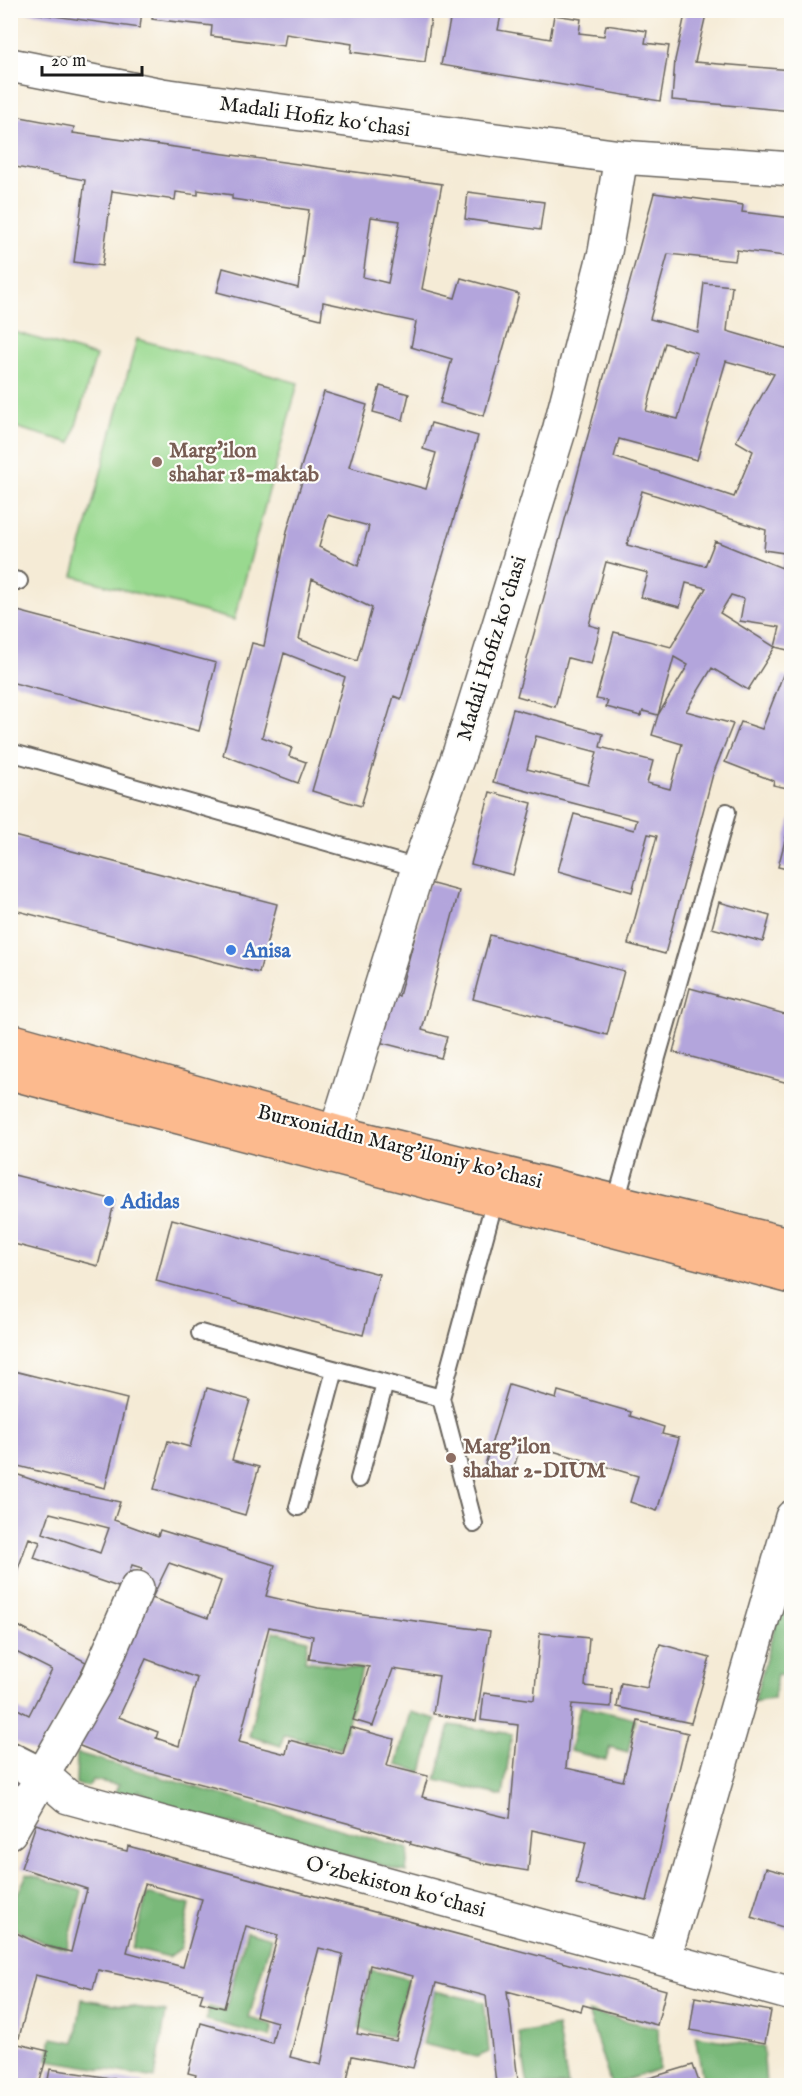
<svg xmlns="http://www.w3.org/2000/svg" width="802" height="2096" font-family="'IM FELL English',serif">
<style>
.green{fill:#99d98f;stroke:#5a7a56;stroke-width:1.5}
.forest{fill:#7ab97a;stroke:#4b6a4b;stroke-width:1.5}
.building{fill:#b3a5dc;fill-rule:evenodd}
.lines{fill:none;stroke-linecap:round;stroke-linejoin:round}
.lane-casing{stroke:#68645d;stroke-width:20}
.street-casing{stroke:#68645d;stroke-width:36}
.primary-casing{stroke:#68645d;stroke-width:36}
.lane{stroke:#fff;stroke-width:16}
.street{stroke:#fff;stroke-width:33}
.primary{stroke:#fcba8e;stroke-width:33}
.education-dot{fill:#8d6e63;stroke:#fdfcf7;stroke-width:2}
.shop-dot{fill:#3f7fe0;stroke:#fdfcf7;stroke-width:2}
.labels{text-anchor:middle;stroke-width:4.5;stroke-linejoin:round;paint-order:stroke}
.street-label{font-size:21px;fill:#1c1c1c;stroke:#fdfcf7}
.education-label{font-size:21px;font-weight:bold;fill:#785e54;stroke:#fdfcf7;text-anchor:start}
.shop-label{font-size:21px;font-weight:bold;fill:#366cbe;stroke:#fdfcf7;text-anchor:start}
</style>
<rect width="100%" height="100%" fill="#fdfcf7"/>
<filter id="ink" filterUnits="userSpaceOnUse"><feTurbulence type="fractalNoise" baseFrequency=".0167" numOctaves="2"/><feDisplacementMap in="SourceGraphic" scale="12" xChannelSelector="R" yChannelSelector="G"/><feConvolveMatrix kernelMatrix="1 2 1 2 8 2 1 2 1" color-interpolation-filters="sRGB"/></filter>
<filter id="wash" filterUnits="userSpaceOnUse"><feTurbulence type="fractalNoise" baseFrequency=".008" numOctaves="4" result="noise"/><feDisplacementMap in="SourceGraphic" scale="24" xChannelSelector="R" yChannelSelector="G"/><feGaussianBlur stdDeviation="1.35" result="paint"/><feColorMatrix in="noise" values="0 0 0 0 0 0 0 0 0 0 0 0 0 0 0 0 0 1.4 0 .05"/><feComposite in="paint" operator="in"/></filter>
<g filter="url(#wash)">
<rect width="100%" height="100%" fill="#f5ebd6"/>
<path class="green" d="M 11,331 L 96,356 L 71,443 L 11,426 Z
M 137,339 L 298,383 L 234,620 L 73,576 Z"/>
<path class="forest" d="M 791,1567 L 791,1676 L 777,1674 L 774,1698 L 754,1702 Z
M 273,1631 L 308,1640 L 305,1661 L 362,1669 L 341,1749 L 284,1735 L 281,1746 L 249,1736 Z
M 580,1706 L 635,1719 L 628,1752 L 610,1747 L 606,1760 L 570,1751 Z
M 410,1712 L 436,1719 L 422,1772 L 396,1765 Z
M 450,1725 L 512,1734 L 503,1796 L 436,1780 Z
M 77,1753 L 409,1849 L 406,1872 L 172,1808 L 139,1791 L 130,1801 L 112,1801 L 118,1785 L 93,1780 L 88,1787 L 76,1784 Z
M 27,1874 L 82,1891 L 67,1949 L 44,1943 L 11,1927 L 11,1909 Z
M 147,1894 L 190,1905 L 181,1948 L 169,1957 L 133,1948 Z
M 247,1931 L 271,1938 L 249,2018 L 273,2025 L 270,2037 L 206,2020 L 209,2007 L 225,2011 Z
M 371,1970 L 408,1979 L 392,2037 L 359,2029 Z
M 435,1991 L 484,2002 L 489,2052 L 477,2057 L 423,2044 Z
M 82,1999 L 166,2012 L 155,2078 L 48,2060 L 52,2038 L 75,2042 Z
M 588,2012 L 658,2028 L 659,2069 L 611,2085 Z
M 557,2026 L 568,2085 L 528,2085 L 519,2033 Z
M 695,2036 L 763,2047 L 766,2085 L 704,2085 Z"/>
<g id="blocks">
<path class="building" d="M 11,10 L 142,10 L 140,28 Z
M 153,10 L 432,10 L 425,62 L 351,52 L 352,44 L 286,34 L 284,46 L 211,36 L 212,26 L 152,19 Z
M 452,10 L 485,14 L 486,10 L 502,10 L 498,30 L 550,39 L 554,15 L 581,19 L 579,33 L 604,36 L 606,25 L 647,31 L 645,43 L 669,46 L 660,101 L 441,65 Z
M 686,10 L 707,10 L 695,62 L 792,70 L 792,111 L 672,100 L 675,60 Z
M 769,10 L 792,10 L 792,17 L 769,14 Z
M 10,115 L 74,127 L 73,133 L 442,184 L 422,289 L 455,298 L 461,278 L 519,294 L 484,416 L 440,403 L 452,359 L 411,347 L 416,322 L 323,302 L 321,319 L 217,292 L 223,268 L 298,288 L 309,210 L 232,199 L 232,195 L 198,190 L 198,195 L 176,192 L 175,200 L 112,191 L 102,266 L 74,262 L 85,180 L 10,166 ZM 371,217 L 400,221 L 388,283 L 363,277 Z
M 468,192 L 544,202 L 540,230 L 465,219 Z
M 654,193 L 743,205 L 742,212 L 792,218 L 792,257 L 737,250 L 735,261 L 668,254 L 650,319 L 698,332 L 704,283 L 732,286 L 727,331 L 792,350 L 792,651 L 775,647 L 780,627 L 740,621 L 744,599 L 731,595 L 720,613 L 775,647 L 748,690 L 712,668 L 686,711 L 733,724 L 713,774 L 665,954 L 628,944 L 657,836 L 648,834 L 632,892 L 558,871 L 574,814 L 634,830 L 637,820 L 493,782 L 513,709 L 603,734 L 600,747 L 653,761 L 647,783 L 670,789 L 682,744 L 652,735 L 658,715 L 688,665 L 674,657 L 658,715 L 643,711 L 641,716 L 606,707 L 608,701 L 596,699 L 614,632 L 671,647 L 706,588 L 686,583 L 680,607 L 641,597 L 648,573 L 606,562 L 589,625 L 600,628 L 591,664 L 568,658 L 555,707 L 517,696 ZM 665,343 L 697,353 L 678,419 L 646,411 ZM 726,361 L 774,374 L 736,441 L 753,451 L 734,497 L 614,457 L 619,439 L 697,460 ZM 642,491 L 766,530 L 764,550 L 784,553 L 782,568 L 715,541 L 705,566 L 627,545 ZM 536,736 L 597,752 L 588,785 L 527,769 Z
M 380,386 L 409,394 L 403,420 L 373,412 Z
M 324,392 L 367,405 L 349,467 L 426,489 L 436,453 L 423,449 L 431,423 L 478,436 L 401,699 L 394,696 L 361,806 L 312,791 L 345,677 L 284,653 L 262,737 L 292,748 L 289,756 L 306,762 L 298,783 L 223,755 L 252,643 L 264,646 L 287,531 L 303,478 L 298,477 ZM 328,515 L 369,526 L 358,566 L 319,547 ZM 312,579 L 372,608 L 357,661 L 299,639 Z
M 10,609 L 216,663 L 199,731 L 10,682 Z
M 783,675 L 792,678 L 792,789 L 773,785 L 774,781 L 725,762 L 741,722 L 762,729 Z
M 490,792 L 532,803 L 513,875 L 471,864 Z
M 791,818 L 792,818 L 792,870 L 778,867 Z
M 10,835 L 277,904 L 259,973 L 10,909 Z
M 429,883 L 459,891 L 422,1030 L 447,1037 L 441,1058 L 375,1041 L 388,993 L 399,996 Z
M 719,902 L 770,916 L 763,942 L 712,928 Z
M 490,935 L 624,971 L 607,1035 L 473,999 Z
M 690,988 L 792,1016 L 792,1084 L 673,1052 Z
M 10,1174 L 115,1200 L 98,1266 L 10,1243 Z
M 172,1219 L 379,1274 L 363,1335 L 156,1281 Z
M 10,1370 L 127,1399 L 105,1488 L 10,1464 Z
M 509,1385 L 556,1399 L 558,1391 L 631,1412 L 630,1416 L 664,1427 L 662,1434 L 679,1438 L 657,1511 L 630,1502 L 638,1476 L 522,1442 L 512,1473 L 485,1465 Z
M 207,1388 L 250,1400 L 232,1460 L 259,1467 L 245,1515 L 154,1489 L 168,1441 L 190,1447 Z
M 10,1472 L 59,1489 L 120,1502 L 114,1520 L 158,1536 L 160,1530 L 275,1565 L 266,1596 L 318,1608 L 490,1631 L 476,1721 L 433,1714 L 439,1676 L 393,1669 L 373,1726 L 353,1720 L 369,1667 L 309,1659 L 313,1636 L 269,1627 L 239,1742 L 286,1754 L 289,1740 L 343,1754 L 350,1727 L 394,1739 L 387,1766 L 428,1776 L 422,1797 L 510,1818 L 518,1725 L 481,1720 L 484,1693 L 534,1700 L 540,1633 L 589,1638 L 585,1686 L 612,1689 L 611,1707 L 572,1704 L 566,1768 L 623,1781 L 638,1721 L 688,1733 L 647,1901 L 576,1884 L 586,1842 L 532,1830 L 528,1871 L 481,1863 L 410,1844 L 411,1842 L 347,1823 L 123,1763 L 75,1744 L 142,1568 L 132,1565 L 124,1589 L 34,1558 L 40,1542 L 29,1538 L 10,1591 ZM 50,1513 L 109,1528 L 100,1553 L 43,1533 ZM 169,1563 L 221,1581 L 208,1618 L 152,1598 ZM 146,1659 L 197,1678 L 179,1746 L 156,1738 L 158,1732 L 119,1717 Z
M 18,1626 L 86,1662 L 39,1754 L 10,1739 L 10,1705 L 29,1715 L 52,1670 L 10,1649 L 10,1642 Z
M 660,1644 L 710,1658 L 691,1723 L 617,1707 L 621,1683 L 647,1688 Z
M 10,1768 L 27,1777 L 10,1807 Z
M 36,1824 L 89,1842 L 127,1851 L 128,1846 L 666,1990 L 657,2025 L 583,2005 L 581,2011 L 507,1991 L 518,2080 L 496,2083 L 486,1996 L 436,1983 L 413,2068 L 352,2056 L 346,2085 L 193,2085 L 196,2075 L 188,2073 L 201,2023 L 272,2043 L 277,2022 L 256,2016 L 278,1935 L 246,1926 L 224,2008 L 200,2002 L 203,1993 L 98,1970 L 93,1989 L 35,1975 L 19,2038 L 10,2036 L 10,1930 L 42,1945 L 71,1952 L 87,1889 L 21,1868 ZM 145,1884 L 202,1899 L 183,1967 L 127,1952 ZM 319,1948 L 343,1954 L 321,2065 L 290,2057 ZM 370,1965 L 413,1976 L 396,2041 L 357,2034 Z
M 766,1868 L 792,1875 L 792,1930 L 751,1917 Z
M 695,1997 L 771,2011 L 765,2043 L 690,2030 Z
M 10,2042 L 48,2051 L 39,2085 L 15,2085 L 19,2073 L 10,2071 Z
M 693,2065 L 700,2085 L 626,2085 Z
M 50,2069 L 152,2084 L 151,2085 L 47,2085 Z"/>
</g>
</g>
<g filter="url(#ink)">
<use href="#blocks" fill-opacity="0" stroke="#68645d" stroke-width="1.5"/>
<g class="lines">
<defs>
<path id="lane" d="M 10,579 L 19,581
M 10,752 L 418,868
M 616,1201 L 727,812
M 200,1333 L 441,1398 L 495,1199
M 441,1398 L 474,1524
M 359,1479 L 385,1383
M 298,1507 L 335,1370"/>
<path id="street" d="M 10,65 L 162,95 L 621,157 L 792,169
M 336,1132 L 418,868 L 460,751 L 559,431 L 605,252 L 621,157
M 10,1759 L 44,1776 L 68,1797 L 792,1994
M 10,1832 L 97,1680 L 137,1588
M 664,1959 L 792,1517"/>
<path id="primary" d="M 10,1040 L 336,1132 L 792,1245
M 10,1073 L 792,1277"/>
</defs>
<use href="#lane" class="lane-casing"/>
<use href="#street" class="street-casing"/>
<use href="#primary" class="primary-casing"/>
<use href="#lane" class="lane"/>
<use href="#street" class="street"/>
<use href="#primary" class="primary"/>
</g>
</g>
<g class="education-dot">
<circle cx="157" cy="462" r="6"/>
<circle cx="451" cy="1458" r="6"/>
</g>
<g class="shop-dot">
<circle cx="231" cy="950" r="6"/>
<circle cx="109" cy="1201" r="6"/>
</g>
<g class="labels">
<g class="street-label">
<text transform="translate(315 116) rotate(8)" y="7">Madali Hofiz koʻchasi</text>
<text transform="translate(491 648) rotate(-73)" y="7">Madali Hofiz koʻchasi</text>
<text transform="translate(400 1146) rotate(14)" y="7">Burxoniddin Marg’iloniy ko’chasi</text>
<text transform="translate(396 1886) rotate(15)" y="7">Oʻzbekiston koʻchasi</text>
</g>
<g class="education-label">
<text x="169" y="457">Marg'ilon<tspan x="169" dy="24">shahar 18-maktab</tspan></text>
<text x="463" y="1453">Marg'ilon<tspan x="463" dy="24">shahar 2-DIUM</tspan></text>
</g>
<g class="shop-label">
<text x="243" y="957">Anisa</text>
<text x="121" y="1208">Adidas</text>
</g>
</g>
<rect width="802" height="2096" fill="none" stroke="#fdfcf7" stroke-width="36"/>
<path d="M42 66v9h100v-9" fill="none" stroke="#1c1c1c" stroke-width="3"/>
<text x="51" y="66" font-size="18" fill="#1c1c1c" stroke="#fdfcf7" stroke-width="4.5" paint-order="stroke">20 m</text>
</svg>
